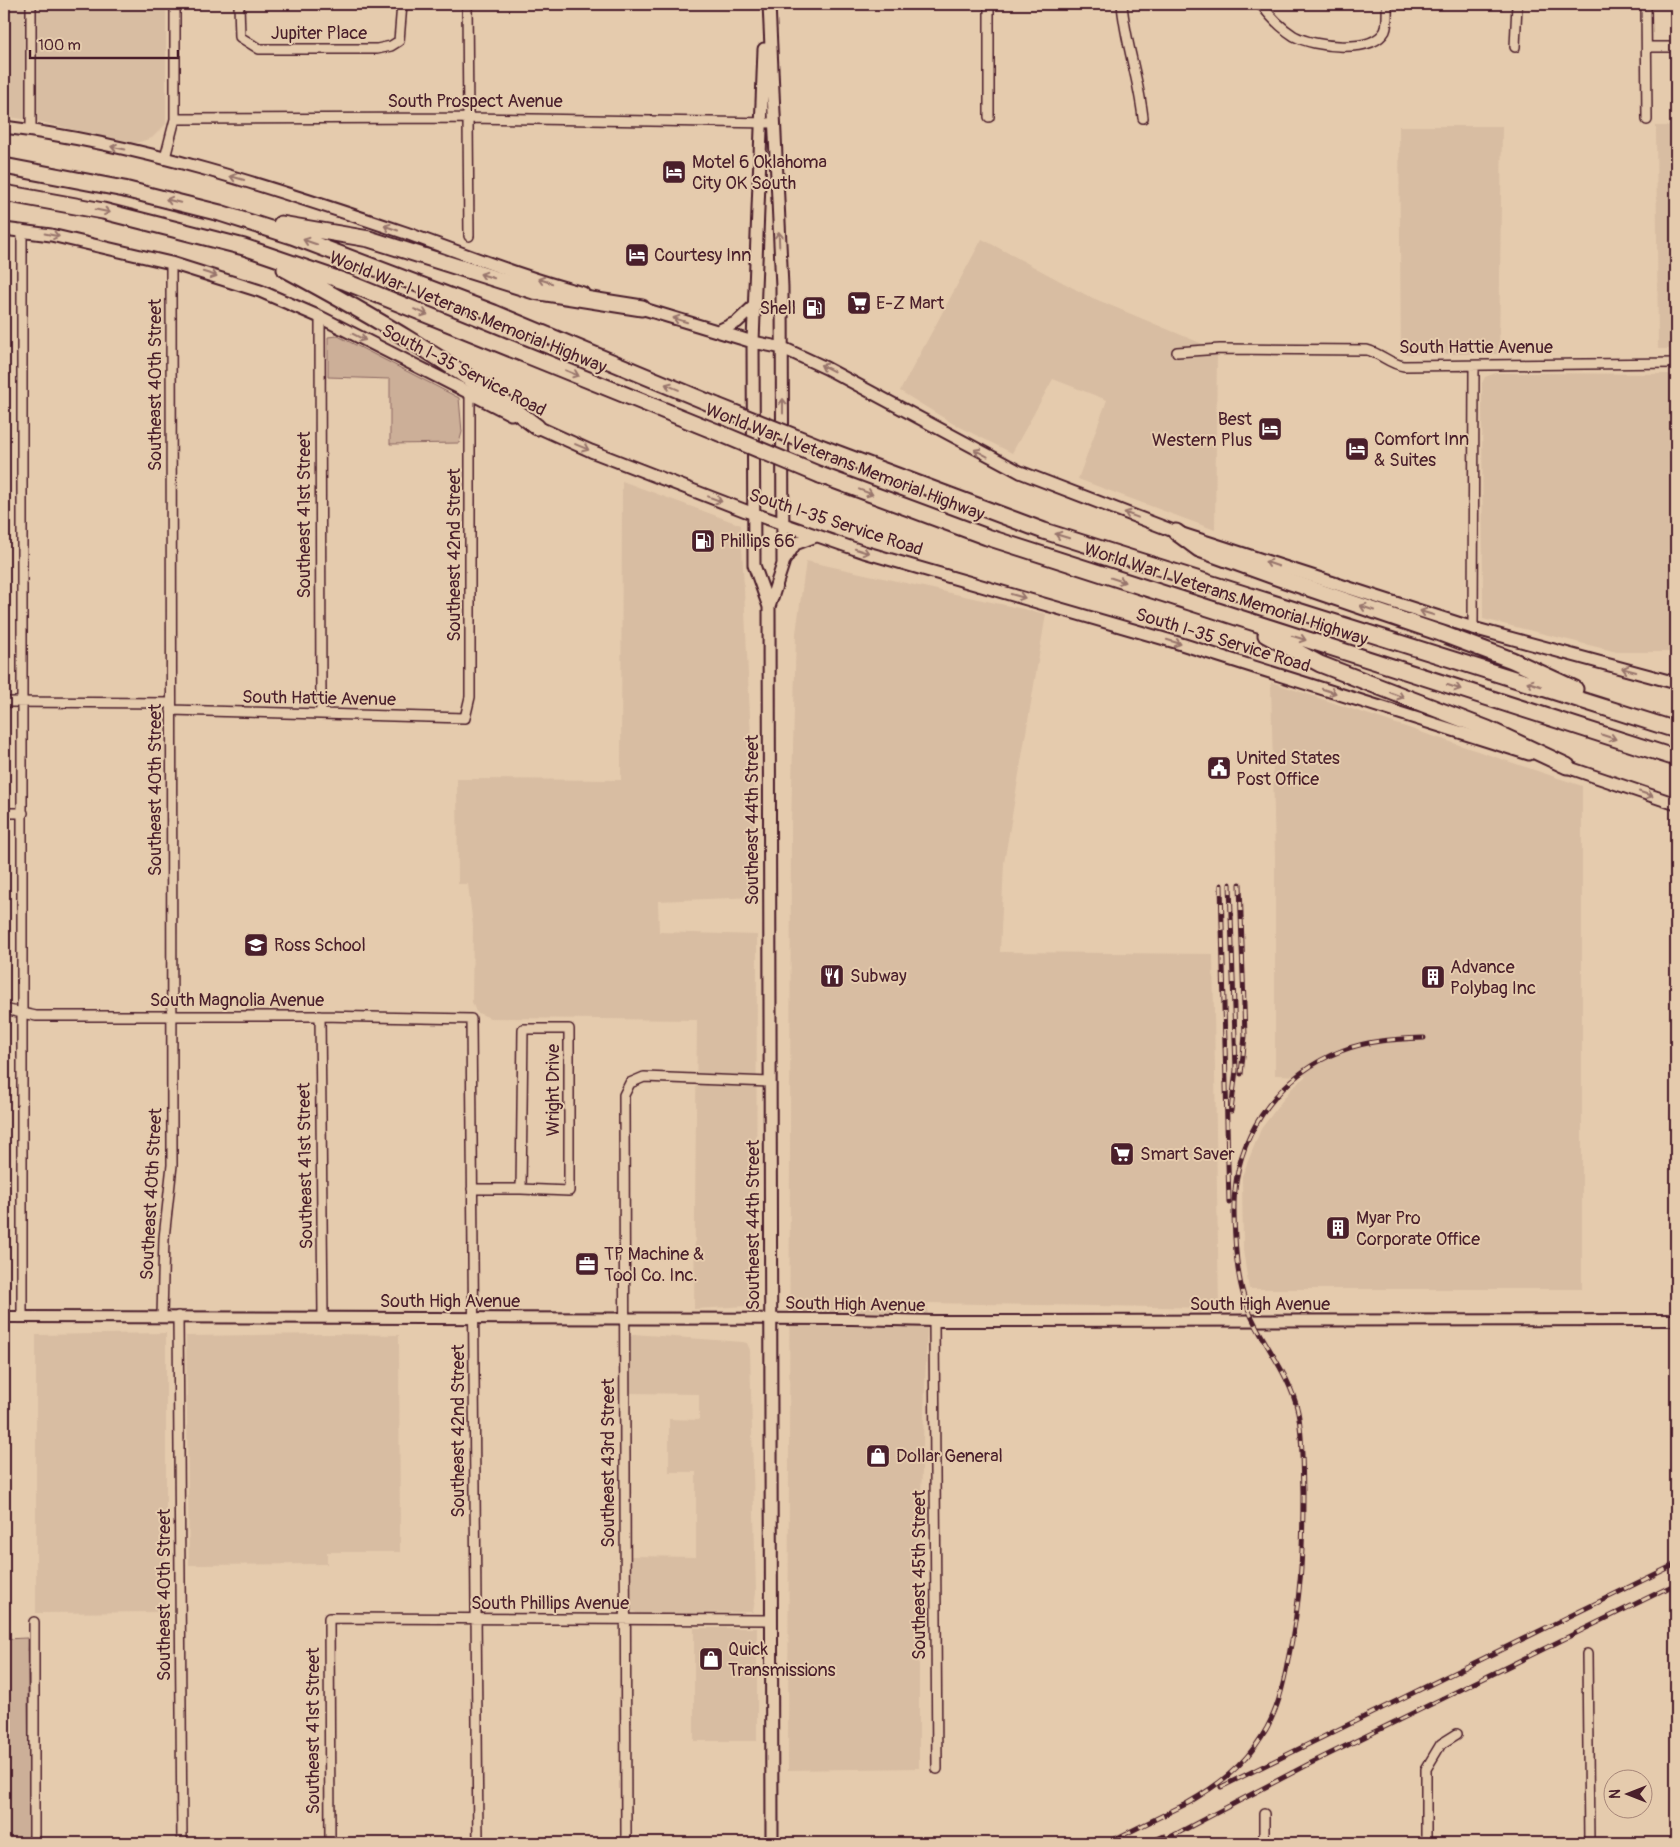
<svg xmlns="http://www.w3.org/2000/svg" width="1680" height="1847" font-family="Pangolin,sans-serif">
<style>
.built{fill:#d8bda2}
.green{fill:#ccaf98;stroke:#8b6762}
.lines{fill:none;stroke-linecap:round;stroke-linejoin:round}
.minor-casing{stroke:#4a1f2b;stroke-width:12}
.tertiary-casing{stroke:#4a1f2b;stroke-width:14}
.secondary-casing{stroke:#4a1f2b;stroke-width:15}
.motorway-casing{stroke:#4a1f2b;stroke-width:19}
.minor{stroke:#e5cbad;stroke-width:9}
.tertiary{stroke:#e5cbad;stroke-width:10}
.secondary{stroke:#e5cbad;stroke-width:11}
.motorway{stroke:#e5cbad;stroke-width:15}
.rail-casing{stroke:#4a1f2b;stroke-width:5}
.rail{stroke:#e5cbad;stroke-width:3;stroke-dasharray:9;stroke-linecap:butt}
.motorway-bridge-casing{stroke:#4a1f2b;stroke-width:19;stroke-linecap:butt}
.motorway-bridge{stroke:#e5cbad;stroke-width:15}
.oneway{stroke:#98756c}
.labels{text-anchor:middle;stroke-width:4;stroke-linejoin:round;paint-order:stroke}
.street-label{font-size:18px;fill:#4a1f2b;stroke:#e5cbad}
.poi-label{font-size:18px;fill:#4a1f2b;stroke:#e5cbad;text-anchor:start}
</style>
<rect width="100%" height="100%" fill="#e5cbad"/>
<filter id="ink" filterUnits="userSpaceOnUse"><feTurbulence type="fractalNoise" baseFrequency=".02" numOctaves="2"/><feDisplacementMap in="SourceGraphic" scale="10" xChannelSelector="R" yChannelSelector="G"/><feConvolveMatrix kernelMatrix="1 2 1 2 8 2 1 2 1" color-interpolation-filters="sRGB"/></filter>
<g filter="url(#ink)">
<path class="built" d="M 4,4 L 166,4 L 166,124 L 152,138 L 133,144 L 41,122 L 4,116 Z
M 1399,126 L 1502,126 L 1499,354 L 1401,354 Z
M 1656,126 L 1676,126 L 1676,349 L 1658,349 Z
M 982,239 L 1088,296 L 1217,350 L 1215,530 L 1078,479 L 1107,400 L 1053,379 L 1012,453 L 952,423 L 900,391 Z
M 1496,373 L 1676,374 L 1676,652 L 1617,652 L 1483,619 L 1482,383 L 1485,377 Z
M 622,481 L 741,525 L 753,782 L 756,897 L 658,901 L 659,932 L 757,935 L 756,1288 L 754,1302 L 748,1306 L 694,1309 L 697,1020 L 490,1018 L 476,1012 L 472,1002 L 473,926 L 468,884 L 458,884 L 457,779 L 621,780 Z
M 806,561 L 1046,614 L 1004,863 L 1000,952 L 1213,954 L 1219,1308 L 928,1303 L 919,1553 L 919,1768 L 788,1770 L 791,824 L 796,633 Z
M 1271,682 L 1582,786 L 1582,1289 L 1249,1289 L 1243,1250 L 1242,1176 L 1261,1129 L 1291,1089 L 1306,1076 L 1275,1075 L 1275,857 Z
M 166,1333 L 166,1612 L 36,1613 L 36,1335 Z
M 326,1334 L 399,1335 L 400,1552 L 327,1552 L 327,1564 L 189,1565 L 186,1336 Z
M 633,1334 L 743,1342 L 747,1343 L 750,1350 L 756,1593 L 753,1612 L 639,1614 L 632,1611 L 631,1556 L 696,1557 L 696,1472 L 669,1472 L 669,1419 L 699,1420 L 699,1394 L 629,1393 L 629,1340 Z
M 694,1628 L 757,1628 L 757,1741 L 694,1741 Z"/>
<path class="green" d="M 338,336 L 459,398 L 462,432 L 459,443 L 390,444 L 390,379 L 328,377 L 328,337 Z
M 27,1638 L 30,1843 L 4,1843 L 4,1639 Z"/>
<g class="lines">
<defs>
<path id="minor" d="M 239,4 L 240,37 L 259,49 L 377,49 L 391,46 L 399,41 L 402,4
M 467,4 L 469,236
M 989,4 L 989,117
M 1122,4 C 1125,42 1139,79 1143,118
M 1261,4 C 1271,18 1280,27 1294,36 C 1315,47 1372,54 1385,31 C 1388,24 1387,11 1387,4
M 1646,4 L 1647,120
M 1515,47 L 1517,4
M 1647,47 L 1676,47
M 175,119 L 468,118 L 774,123
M 31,130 L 31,4
M 165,158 L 175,119 L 175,4
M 22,230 L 22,1316
M 320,317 L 321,714
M 1177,352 L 1220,349 L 1367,350 C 1382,354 1389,364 1404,366 L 1676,363
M 1473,628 L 1474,366
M 4,702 L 171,703
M 171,710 L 465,718 L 470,697 L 470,393
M 4,813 L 23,813
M 4,1009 L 36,1016 L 320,1016 L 471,1019 L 478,1843
M 320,1016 L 323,1316
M 523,1029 L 569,1029 L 569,1191 L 521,1189 Z
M 472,1189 L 521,1189
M 162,1316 L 164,1238 L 172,1165 L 171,263
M 178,1316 L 182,1843
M 934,1321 L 937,1769
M 34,1622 L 34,1843
M 1587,1654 L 1589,1843
M 1264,1814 L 1264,1843
M 330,1843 L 329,1618 L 771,1620
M 626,1843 L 624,1095 L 630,1083 L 644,1077 L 770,1082
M 1426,1843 L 1426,1769 L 1441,1744 L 1457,1734"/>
<path id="tertiary" d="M 4,1317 L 852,1319 L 934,1321 L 1676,1320"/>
<path id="secondary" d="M 769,4 L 782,287 L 783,564 L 769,607 L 772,1843
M 764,49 L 753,342 L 754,565 L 769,607
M 4,127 C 141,144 273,188 403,232 C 462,253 522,277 583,293
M 4,229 L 51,235 L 171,263 L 260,291 L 320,317 L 511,414
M 634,306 L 753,342 L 783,348 L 826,368 L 1020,472 L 1176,532 L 1473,628 L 1676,683
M 718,331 L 737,322 L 753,307
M 531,424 L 591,451 L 746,511 L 864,552 L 1175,642 L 1529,754
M 784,561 L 795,544 L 816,536
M 1561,765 L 1676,804"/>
<path id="motorway" d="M 4,166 L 124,189 L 220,213 L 292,236 L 494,313 L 717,406
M 4,193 L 103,211 L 244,247 L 346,282 L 717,432
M 281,224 L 369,239 L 534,291 L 642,308
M 285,269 C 373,316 458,366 537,427
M 820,447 L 1044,531 L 1676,730
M 820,475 L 987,537 L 1676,758
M 1176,532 L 1199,549 L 1279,578 L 1440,633 L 1512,660 L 1575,689
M 1266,635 L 1320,664 L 1488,729 L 1567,766"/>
</defs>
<use href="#minor" class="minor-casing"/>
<use href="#tertiary" class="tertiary-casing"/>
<use href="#secondary" class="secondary-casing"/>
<use href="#motorway" class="motorway-casing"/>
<use href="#minor" class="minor"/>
<use href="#tertiary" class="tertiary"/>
<use href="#secondary" class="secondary"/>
<use href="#motorway" class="motorway"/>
<defs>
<path id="rail" d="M 1230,884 L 1236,1070 L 1231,1111
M 1240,884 L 1245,1036 L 1241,1074
M 1221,885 L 1229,1203
M 1221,1787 L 1676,1564
M 1186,1804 C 1217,1786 1243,1767 1262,1736 C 1277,1713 1283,1687 1288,1660 C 1301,1600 1303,1553 1303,1492 C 1302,1465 1303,1438 1298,1412 C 1289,1369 1256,1338 1244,1297 C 1238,1277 1236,1257 1235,1237 C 1234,1221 1233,1205 1235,1190 C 1241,1128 1283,1073 1341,1051 C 1368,1040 1396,1039 1424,1038
M 1107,1843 L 1192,1801
M 1148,1843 L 1164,1836
M 1159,1843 L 1309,1764 L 1676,1584"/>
</defs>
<use href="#rail" class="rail-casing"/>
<use href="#rail" class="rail"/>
<defs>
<path id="motorway-bridge" d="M 717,406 L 820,447
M 717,432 L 820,475"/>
</defs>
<use href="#motorway-bridge" class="motorway-bridge-casing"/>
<use href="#motorway-bridge" class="motorway-bridge"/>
</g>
<defs><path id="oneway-shaft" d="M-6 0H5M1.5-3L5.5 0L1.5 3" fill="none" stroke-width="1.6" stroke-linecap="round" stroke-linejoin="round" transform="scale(1.25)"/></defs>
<g class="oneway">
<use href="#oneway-shaft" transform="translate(118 148) rotate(-168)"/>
<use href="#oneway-shaft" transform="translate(237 178) rotate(-164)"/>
<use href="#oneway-shaft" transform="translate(173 201) rotate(-166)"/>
<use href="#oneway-shaft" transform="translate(103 211) rotate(12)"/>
<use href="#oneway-shaft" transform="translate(391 228) rotate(-161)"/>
<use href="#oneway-shaft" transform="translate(52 235) rotate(11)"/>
<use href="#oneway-shaft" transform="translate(779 239) rotate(-92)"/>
<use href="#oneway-shaft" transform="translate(310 242) rotate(-161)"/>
<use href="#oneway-shaft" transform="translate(210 274) rotate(17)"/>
<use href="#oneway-shaft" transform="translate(487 276) rotate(-163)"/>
<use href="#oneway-shaft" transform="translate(545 281) rotate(-162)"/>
<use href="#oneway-shaft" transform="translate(421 312) rotate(22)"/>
<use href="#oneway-shaft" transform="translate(680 320) rotate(-163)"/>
<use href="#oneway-shaft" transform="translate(359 337) rotate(27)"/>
<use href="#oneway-shaft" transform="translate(827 368) rotate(-153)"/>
<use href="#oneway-shaft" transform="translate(572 373) rotate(22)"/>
<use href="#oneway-shaft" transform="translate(672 387) rotate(-157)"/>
<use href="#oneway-shaft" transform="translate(783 406) rotate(-90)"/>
<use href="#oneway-shaft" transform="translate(582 447) rotate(23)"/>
<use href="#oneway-shaft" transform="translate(981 453) rotate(-152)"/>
<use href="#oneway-shaft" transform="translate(866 492) rotate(21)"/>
<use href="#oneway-shaft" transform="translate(715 499) rotate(21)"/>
<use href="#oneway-shaft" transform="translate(1131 515) rotate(-159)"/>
<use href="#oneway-shaft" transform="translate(1062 536) rotate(-163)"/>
<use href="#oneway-shaft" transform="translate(862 551) rotate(18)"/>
<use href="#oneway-shaft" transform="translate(1272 564) rotate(-161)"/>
<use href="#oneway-shaft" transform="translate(1118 580) rotate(18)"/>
<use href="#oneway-shaft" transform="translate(1018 596) rotate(16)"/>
<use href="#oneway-shaft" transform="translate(1367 608) rotate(-161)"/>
<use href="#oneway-shaft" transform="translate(1427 613) rotate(-163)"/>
<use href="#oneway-shaft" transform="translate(1299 638) rotate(17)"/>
<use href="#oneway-shaft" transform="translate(1174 642) rotate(17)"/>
<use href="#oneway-shaft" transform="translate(1629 670) rotate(-165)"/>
<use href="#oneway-shaft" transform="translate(1534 684) rotate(-162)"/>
<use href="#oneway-shaft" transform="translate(1454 687) rotate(18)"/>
<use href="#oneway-shaft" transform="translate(1329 691) rotate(18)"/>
<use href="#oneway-shaft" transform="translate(1397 695) rotate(21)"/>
<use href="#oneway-shaft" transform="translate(1609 737) rotate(18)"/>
<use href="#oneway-shaft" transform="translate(1646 794) rotate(19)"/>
</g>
</g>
<defs>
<symbol id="hotel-square" viewBox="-11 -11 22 22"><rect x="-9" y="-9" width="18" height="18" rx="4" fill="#4a1f2b" stroke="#e5cbad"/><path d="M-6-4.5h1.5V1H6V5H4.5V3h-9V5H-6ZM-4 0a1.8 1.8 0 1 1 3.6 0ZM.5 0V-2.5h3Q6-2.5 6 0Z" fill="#fff"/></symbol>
<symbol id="supermarket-square" viewBox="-11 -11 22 22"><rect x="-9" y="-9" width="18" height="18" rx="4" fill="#4a1f2b" stroke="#e5cbad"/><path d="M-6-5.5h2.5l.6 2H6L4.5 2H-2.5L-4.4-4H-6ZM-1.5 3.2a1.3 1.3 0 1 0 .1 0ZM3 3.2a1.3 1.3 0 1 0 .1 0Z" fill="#fff"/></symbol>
<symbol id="fuel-square" viewBox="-11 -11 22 22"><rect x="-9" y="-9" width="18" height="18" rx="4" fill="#4a1f2b" stroke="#e5cbad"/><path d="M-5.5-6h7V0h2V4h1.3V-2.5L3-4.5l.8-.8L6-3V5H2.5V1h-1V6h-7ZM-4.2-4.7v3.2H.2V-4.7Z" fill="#fff"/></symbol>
<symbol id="civic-square" viewBox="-11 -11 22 22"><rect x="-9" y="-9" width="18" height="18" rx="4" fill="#4a1f2b" stroke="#e5cbad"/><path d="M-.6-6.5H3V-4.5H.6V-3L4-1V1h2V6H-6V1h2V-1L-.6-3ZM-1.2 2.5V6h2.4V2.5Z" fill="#fff"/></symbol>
<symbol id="school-square" viewBox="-11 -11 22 22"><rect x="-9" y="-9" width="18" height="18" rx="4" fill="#4a1f2b" stroke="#e5cbad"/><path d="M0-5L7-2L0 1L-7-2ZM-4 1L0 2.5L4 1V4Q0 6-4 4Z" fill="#fff"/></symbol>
<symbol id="restaurant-square" viewBox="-11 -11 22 22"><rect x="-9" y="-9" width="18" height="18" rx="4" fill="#4a1f2b" stroke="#e5cbad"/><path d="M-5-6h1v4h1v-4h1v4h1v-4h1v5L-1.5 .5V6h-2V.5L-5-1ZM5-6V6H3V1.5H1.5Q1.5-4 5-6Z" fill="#fff"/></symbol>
<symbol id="building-square" viewBox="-11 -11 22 22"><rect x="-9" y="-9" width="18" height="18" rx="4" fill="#4a1f2b" stroke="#e5cbad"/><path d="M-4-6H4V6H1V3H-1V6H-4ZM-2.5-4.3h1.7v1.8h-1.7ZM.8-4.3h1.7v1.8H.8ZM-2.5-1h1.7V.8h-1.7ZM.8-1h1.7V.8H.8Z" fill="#fff"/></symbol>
<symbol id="office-square" viewBox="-11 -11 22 22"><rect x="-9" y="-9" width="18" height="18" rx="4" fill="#4a1f2b" stroke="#e5cbad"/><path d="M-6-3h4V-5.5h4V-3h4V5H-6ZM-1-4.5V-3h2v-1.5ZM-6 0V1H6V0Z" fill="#fff"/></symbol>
<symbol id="shop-square" viewBox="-11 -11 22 22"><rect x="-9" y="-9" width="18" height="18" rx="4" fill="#4a1f2b" stroke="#e5cbad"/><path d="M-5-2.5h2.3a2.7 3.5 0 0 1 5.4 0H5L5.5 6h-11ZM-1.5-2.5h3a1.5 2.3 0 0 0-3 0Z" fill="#fff"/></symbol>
</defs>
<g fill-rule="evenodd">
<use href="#hotel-square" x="660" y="158" width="28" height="28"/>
<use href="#hotel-square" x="623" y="241" width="28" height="28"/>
<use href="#supermarket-square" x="845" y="289" width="28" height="28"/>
<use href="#fuel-square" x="800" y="294" width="28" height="28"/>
<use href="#hotel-square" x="1256" y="415" width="28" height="28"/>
<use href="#hotel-square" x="1343" y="435" width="28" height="28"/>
<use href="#fuel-square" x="689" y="527" width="28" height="28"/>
<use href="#civic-square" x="1205" y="754" width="28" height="28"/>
<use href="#school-square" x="242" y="931" width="28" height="28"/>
<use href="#restaurant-square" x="818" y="962" width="28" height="28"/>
<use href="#building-square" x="1419" y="963" width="28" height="28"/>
<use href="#supermarket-square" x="1108" y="1140" width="28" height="28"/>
<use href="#building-square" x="1324" y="1214" width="28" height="28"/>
<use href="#office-square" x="573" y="1250" width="28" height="28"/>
<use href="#shop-square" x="864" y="1442" width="28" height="28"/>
<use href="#shop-square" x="697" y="1645" width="28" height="28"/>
</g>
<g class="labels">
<g class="street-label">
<text x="319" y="39">Jupiter Place</text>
<text x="475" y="107">South Prospect Avenue</text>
<text transform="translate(468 312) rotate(22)" y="6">World War I Veterans Memorial Highway</text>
<text x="1476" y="353">South Hattie Avenue</text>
<text transform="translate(464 370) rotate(27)" y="6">South I-35 Service Road</text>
<text transform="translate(155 385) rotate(-90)" y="6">Southeast 40th Street</text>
<text transform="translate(845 462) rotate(21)" y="6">World War I Veterans Memorial Highway</text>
<text transform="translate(304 515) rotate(-90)" y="6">Southeast 41st Street</text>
<text transform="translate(836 522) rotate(18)" y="6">South I-35 Service Road</text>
<text transform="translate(454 555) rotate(-90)" y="6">Southeast 42nd Street</text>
<text transform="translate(1226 594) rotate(18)" y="6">World War I Veterans Memorial Highway</text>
<text transform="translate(1223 640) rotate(17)" y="6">South I-35 Service Road</text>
<text transform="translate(319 698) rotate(1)" y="6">South Hattie Avenue</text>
<text transform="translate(155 790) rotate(-90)" y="6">Southeast 40th Street</text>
<text transform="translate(752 820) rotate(-90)" y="6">Southeast 44th Street</text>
<text x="237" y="1006">South Magnolia Avenue</text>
<text transform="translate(553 1090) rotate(-90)" y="6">Wright Drive</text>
<text transform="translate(305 1166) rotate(-91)" y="6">Southeast 41st Street</text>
<text transform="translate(151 1194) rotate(-87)" y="6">Southeast 40th Street</text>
<text transform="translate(753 1225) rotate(-90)" y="6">Southeast 44th Street</text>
<text x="450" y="1307">South High Avenue</text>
<text transform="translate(855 1304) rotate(1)" y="6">South High Avenue</text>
<text x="1260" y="1310">South High Avenue</text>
<text transform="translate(458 1431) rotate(-90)" y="6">Southeast 42nd Street</text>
<text transform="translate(608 1463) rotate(-90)" y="6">Southeast 43rd Street</text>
<text transform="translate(919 1575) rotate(-90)" y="6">Southeast 45th Street</text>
<text transform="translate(164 1595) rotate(-90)" y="6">Southeast 40th Street</text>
<text x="550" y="1609">South Phillips Avenue</text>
<text transform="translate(313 1731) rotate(-90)" y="6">Southeast 41st Street</text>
</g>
<g class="poi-label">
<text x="692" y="168">Motel 6 Oklahoma<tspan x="692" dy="21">City OK South</tspan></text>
<text x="654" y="261">Courtesy Inn</text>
<text x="876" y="309">E-Z Mart</text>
<text x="796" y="314" text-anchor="end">Shell</text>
<text x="1252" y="425" text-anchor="end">Best<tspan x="1252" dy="21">Western Plus</tspan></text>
<text x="1374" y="445">Comfort Inn<tspan x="1374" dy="21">&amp; Suites</tspan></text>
<text x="720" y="547">Phillips 66</text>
<text x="1236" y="764">United States<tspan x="1236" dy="21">Post Office</tspan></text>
<text x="274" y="951">Ross School</text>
<text x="1450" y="973">Advance<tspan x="1450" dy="21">Polybag Inc</tspan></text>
<text x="850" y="982">Subway</text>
<text x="1140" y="1160">Smart Saver</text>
<text x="1356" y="1224">Myar Pro<tspan x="1356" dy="21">Corporate Office</tspan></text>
<text x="604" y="1260">TP Machine &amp;<tspan x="604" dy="21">Tool Co. Inc.</tspan></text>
<text x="896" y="1462">Dollar General</text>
<text x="728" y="1655">Quick<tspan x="728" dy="21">Transmissions</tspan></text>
</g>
</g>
<rect width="1680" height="1847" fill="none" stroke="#e5cbad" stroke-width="20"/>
<rect x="10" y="10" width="1660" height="1827" fill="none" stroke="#4a1f2b" stroke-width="2" filter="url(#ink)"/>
<g transform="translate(1628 1794) rotate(270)"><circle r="24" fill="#e5cbad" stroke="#a78679"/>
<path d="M0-4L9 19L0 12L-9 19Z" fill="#4a1f2b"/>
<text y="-8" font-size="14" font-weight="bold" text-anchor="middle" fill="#4a1f2b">N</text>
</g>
<path d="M30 50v8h148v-8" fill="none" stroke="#4a1f2b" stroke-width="2.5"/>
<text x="38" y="50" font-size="15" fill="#4a1f2b" stroke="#e5cbad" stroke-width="4" paint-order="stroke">100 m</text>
</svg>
